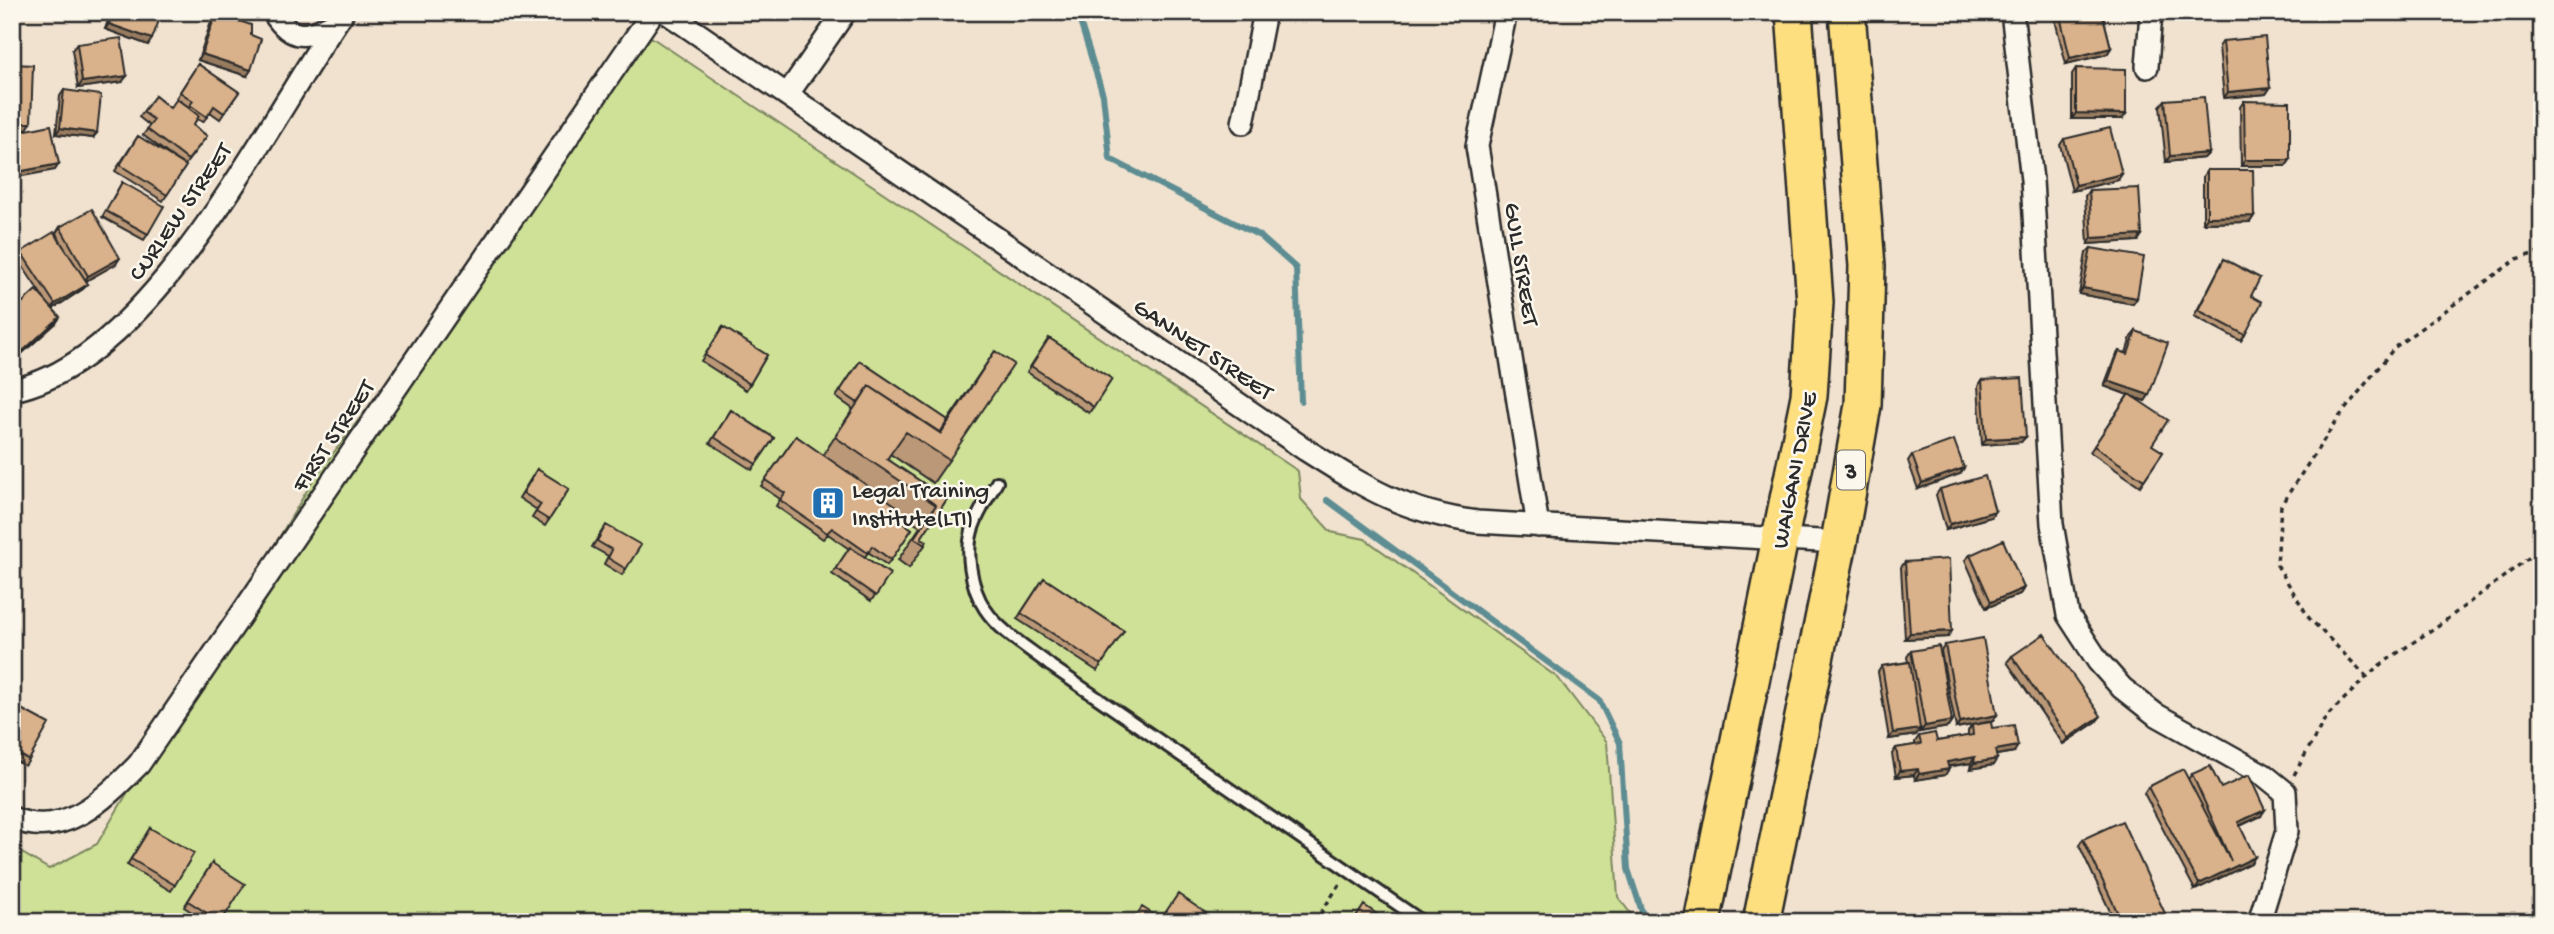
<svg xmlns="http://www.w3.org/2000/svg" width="2554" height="934" font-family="'Gochi Hand',sans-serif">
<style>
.green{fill:#cee196;stroke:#7c8660;stroke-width:2}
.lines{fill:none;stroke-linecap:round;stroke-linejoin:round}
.stream{stroke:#5d8d92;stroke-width:6}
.service-casing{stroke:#2b2b2b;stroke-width:16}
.minor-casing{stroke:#2b2b2b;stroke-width:26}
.trunk-casing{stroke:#2b2b2b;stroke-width:40}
.path{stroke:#2b2b2b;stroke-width:3.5;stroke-dasharray:5 5;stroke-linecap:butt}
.service{stroke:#fbf7ec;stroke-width:10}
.minor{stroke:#fbf7ec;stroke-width:21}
.trunk{stroke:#fddf80;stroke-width:35}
.wall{fill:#bb9877;stroke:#2b2b2b;stroke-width:2}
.shaded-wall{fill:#987c61;stroke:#2b2b2b;stroke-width:2}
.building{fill:#d9b18a;stroke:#2b2b2b;stroke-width:2}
.labels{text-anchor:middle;stroke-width:5;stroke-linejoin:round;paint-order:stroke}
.shield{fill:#fbf7ec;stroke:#696865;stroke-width:2}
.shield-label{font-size:23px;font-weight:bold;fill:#2b2b2b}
.street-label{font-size:24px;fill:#2b2b2b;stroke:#fbf7ec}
.poi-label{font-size:24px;fill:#2b2b2b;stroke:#fbf7ec;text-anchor:start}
</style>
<rect width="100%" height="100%" fill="#f1e2cf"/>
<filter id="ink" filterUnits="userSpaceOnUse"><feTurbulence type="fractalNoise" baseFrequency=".0143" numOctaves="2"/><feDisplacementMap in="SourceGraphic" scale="14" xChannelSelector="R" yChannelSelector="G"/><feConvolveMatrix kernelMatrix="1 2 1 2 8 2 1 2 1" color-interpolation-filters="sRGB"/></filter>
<g filter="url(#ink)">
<path class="green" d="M 651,37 L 1298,471 L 1301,499 L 1331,532 L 1365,539 L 1558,678 L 1607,742 L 1618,897 L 1637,922 L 12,922 L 12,847 L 49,869 L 97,844 L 315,477 Z"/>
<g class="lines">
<path class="stream" d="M 1077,12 L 1103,95 L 1110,159 L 1260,236 L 1296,268 L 1301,401
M 1327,500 L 1599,700 L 1620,743 L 1628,869 L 1643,915"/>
<defs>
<path id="service" d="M 997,482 C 989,496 979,511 974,525 C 964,550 971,588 985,609 C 1000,632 1030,649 1051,666 L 1423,922"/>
<path id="minor" d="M 273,12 C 292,42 306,38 335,23
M 666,12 L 1306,450 C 1366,488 1404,512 1477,522 L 1839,542
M 1506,12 L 1477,146 L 1538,526
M 2012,12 L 2032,180 L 2052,524 L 2068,615 L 2098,661 L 2122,688 L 2155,714 L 2264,775 L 2285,792 L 2287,831 L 2259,922
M 2147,67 L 2151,12
M 787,95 L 845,12
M 1243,123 L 1265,12
M 12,390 C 151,363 267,122 343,12
M 12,818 C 64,841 105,798 139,764 L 653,12"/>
<path id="trunk" d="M 1702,922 L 1809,396 L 1815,302 L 1794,12
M 1761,922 L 1839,542 L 1863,405 L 1867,266 L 1847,12"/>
</defs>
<use href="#service" class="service-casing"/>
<use href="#minor" class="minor-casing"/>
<use href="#trunk" class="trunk-casing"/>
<path class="path" d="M 2367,677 L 2309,618 L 2277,565 L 2281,505 L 2339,417 L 2395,347 L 2517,259 L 2542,251
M 2294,775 L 2326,717 L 2377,667 L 2446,620 L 2542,548
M 1315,922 L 1341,882"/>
<use href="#service" class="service"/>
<use href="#minor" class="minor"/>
<use href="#trunk" class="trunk"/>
</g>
<path class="wall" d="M 111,12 L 153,12 L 148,45 L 105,29 Z
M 211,12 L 225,12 L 219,14 L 247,76 L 198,60 L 212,19 L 214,16 Z
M 2057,12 L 2102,12 L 2111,48 L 2107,54 L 2066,64 L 2054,16 Z
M 2223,41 L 2270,88 L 2266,94 L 2224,98 L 2219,47 Z
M 77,44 L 122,82 L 78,88 L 72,50 Z
M 198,64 L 239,92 L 220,119 L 210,112 L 203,122 L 197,119 L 193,125 L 207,136 L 185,165 L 186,166 L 163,201 L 115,171 L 138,136 L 175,159 L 143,135 L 150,126 L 139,117 L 155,96 L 170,108 L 188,108 L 189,107 L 176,98 Z
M 2076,68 L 2122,119 L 2072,119 L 2072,74 Z
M 64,90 L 93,138 L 56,134 L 60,96 Z
M 2165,100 L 2209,153 L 2204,158 L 2166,162 L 2160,106 Z
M 2244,101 L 2290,160 L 2286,166 L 2241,166 L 2240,107 Z
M 2064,139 L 2118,180 L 2072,191 L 2060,145 Z
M 2207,170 L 2254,216 L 2250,222 L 2203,223 L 2203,176 Z
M 122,182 L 148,234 L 144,240 L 102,217 Z
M 2089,190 L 2138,241 L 2088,244 L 2085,196 Z
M 60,227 L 116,264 L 86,281 L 88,284 L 83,289 L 53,309 L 60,317 L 56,323 L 18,357 L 12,350 L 12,312 L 43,297 L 17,258 L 21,252 L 63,246 L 56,233 Z
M 2091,248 L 2137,298 L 2133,304 L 2079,294 L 2086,253 Z
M 2224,259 L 2251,296 L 2245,335 L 2241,341 L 2194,316 Z
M 723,327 L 767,355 L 746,390 L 701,361 Z
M 2136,331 L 2149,395 L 2145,401 L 2134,397 L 2152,445 L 2163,452 L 2140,486 L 2090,452 L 2128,395 L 2104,386 L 2115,357 L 2119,351 L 2126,353 L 2131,337 Z
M 1049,338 L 1112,379 L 1089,413 L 1027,372 Z
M 995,351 L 949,460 L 933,483 L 890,454 L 887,459 L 947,499 L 921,538 L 925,545 L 909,568 L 898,560 L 920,527 L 896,511 L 893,516 L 912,529 L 887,565 L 868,552 L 865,557 L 890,574 L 871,601 L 832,574 L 849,549 L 828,534 L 823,539 L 776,506 L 780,499 L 761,486 L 796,436 L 823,455 L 853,409 L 836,397 L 860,361 L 948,420 Z
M 1982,380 L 2021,442 L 1982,445 L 1978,386 Z
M 731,410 L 774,438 L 752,470 L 710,443 Z
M 1912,455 L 1964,468 L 1960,474 L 1918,489 L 1908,461 Z
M 537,469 L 569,489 L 545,526 L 532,518 L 537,510 L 519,498 Z
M 1940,489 L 1991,517 L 1946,530 L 1936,495 Z
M 602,531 L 626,569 L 622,575 L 604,564 L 608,556 L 592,547 Z
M 1970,555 L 2024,588 L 2020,594 L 1986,608 L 1965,560 Z
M 1905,562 L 1948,637 L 1905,639 L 1901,567 Z
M 1044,578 L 1124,631 L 1097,671 L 1017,619 Z
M 1945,645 L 1997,715 L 1993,721 L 1972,725 L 1992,728 L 2014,752 L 1996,755 L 1993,765 L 1970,769 L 1971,763 L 1948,767 L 1945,775 L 1915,780 L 1914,775 L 1896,777 L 1892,754 L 1896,748 L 1915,745 L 1915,742 L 1919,736 L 1937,741 L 1968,736 L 1968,731 L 1972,725 L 1956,728 L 1941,651 Z
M 1911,651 L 1952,721 L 1948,727 L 1920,732 L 1920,729 L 1916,735 L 1889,739 L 1878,672 L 1882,666 L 1908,662 L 1907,657 Z
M 2012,656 L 2096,722 L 2063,744 L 2007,662 Z
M 12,704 L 29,760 L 25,766 L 12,759 Z
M 2192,774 L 2221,788 L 2261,816 L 2240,826 L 2251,863 L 2195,890 L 2144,793 L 2148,787 L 2188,779 Z
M 150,828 L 175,885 L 171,891 L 127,865 Z
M 2083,839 L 2169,922 L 2115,922 L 2079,845 Z
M 212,863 L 221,922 L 207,922 L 184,907 Z"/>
<path class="shaded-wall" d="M 109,24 L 152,39 L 148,45 L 105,29 Z
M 2111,48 L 2107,54 L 2066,64 L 2070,58 Z
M 202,54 L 251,70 L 247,76 L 198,60 Z
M 127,76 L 122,82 L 78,88 L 82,82 Z
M 2270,88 L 2266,94 L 2224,98 L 2228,92 Z
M 2076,113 L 2126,114 L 2122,119 L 2072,119 Z
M 12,123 L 31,123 L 27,129 L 12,129 Z
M 60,128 L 97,133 L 93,138 L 56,134 Z
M 2209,153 L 2204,158 L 2166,162 L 2170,156 Z
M 2245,160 L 2290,160 L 2286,166 L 2241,166 Z
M 59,164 L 55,170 L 12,178 L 12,173 Z
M 2122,174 L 2118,180 L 2072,191 L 2076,185 Z
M 2254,216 L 2250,222 L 2203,223 L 2207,217 Z
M 2142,235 L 2138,241 L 2088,244 L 2092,238 Z
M 120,258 L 116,264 L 84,282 L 88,276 Z
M 88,284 L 83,289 L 51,310 L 55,304 Z
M 2083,288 L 2137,298 L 2133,304 L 2079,294 Z
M 60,317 L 56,323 L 18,357 L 23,351 Z
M 2108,381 L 2149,395 L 2145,401 L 2104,386 Z
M 2026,437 L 2021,442 L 1982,445 L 1986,439 Z
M 1964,468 L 1960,474 L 1918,489 L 1922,483 Z
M 1995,511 L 1991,517 L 1946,530 L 1950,524 Z
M 2024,588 L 2020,594 L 1986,608 L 1991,602 Z
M 1952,631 L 1948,637 L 1905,639 L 1910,633 Z
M 1997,715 L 1993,721 L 1956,728 L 1960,722 Z
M 2101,716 L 2096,722 L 2063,744 L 2068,738 Z
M 1952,721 L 1948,727 L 1920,732 L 1925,726 Z
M 1920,729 L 1916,735 L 1889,739 L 1893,733 Z
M 2018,746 L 2014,752 L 1991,756 L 1995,750 Z
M 1975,757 L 1971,763 L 1943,767 L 1947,762 Z
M 1997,759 L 1993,765 L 1970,769 L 1974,763 Z
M 1918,769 L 1914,775 L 1896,777 L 1900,771 Z
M 1949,769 L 1945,775 L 1915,780 L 1919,774 Z
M 2265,810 L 2261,816 L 2234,828 L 2238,822 Z
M 2255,857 L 2251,863 L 2195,890 L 2199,884 Z"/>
<path class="building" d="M 113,12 L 153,12 L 161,15 L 152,39 L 109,24 Z
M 2059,12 L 2102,12 L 2111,48 L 2070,58 Z
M 216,13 L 251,25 L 251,35 L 261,39 L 251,70 L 202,54 Z
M 2265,37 L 2270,88 L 2228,92 L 2223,41 Z
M 121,38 L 127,76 L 82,82 L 77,44 Z
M 12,64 L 33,65 L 31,123 L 12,123 Z
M 198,64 L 239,92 L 224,113 L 214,106 L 207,117 L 190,105 L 193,101 L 180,92 Z
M 2076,68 L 2126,69 L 2126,114 L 2076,113 Z
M 64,90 L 101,95 L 97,133 L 60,128 Z
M 155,96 L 170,108 L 177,99 L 199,116 L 193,125 L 207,136 L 188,160 L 147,129 L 154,120 L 143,112 Z
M 2204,97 L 2209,153 L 2170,156 L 2165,100 Z
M 2244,101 L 2290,102 L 2290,160 L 2245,160 Z
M 51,125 L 59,164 L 12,173 L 12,133 Z
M 2110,128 L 2122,174 L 2076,185 L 2064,139 Z
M 138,136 L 186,166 L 167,195 L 120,165 Z
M 2207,170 L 2253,170 L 2254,216 L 2207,217 Z
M 122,182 L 164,206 L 148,234 L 106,211 Z
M 2139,188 L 2142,235 L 2092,238 L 2089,190 Z
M 92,209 L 120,258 L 88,276 L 60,227 Z
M 54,232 L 88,284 L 55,304 L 21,252 Z
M 2091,248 L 2144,257 L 2137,298 L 2083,288 Z
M 2224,259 L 2260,278 L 2251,296 L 2262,302 L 2245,335 L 2198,310 Z
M 36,290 L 60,317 L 23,351 L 12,340 L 12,312 Z
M 723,327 L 767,355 L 750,384 L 705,355 Z
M 2136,331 L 2168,343 L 2149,395 L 2108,381 L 2119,351 L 2128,354 Z
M 1049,338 L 1112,379 L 1094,407 L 1031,366 Z
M 995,351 L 1014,364 L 949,460 L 906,432 L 887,459 L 947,499 L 921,538 L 927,541 L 925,545 L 914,538 L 936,505 L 835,437 L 869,386 L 941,433 Z
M 860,361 L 948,420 L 940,433 L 869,386 L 858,403 L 840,391 Z
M 2022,378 L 2026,437 L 1986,439 L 1982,380 Z
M 2129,394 L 2168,420 L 2152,445 L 2163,452 L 2144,480 L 2094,446 Z
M 731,410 L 774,438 L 756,464 L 714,437 Z
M 796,436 L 898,507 L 893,516 L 912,529 L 891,560 L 872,546 L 868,553 L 832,528 L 827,533 L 780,500 L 785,493 L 765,480 Z
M 1954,440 L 1964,468 L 1922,483 L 1912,455 Z
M 537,469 L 569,489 L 549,520 L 536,512 L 541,504 L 523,493 Z
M 1985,476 L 1995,511 L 1950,524 L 1940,489 Z
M 606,525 L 641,545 L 626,569 L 608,558 L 612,550 L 597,541 Z
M 2003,540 L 2024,588 L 1991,602 L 1970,555 Z
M 850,547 L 890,574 L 876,596 L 836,568 Z
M 1949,559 L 1952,631 L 1910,633 L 1905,562 Z
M 1044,578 L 1124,631 L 1101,665 L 1021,613 Z
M 2044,634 L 2101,716 L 2068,738 L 2012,656 Z
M 1983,638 L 1997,715 L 1960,722 L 1945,645 Z
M 1939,646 L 1952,721 L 1925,726 L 1911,651 Z
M 1910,662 L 1920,729 L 1893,733 L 1882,666 Z
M 12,704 L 49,724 L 29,760 L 12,750 Z
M 1991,722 L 1992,728 L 2014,725 L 2018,746 L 1995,750 L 1997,759 L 1974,763 L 1975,757 L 1947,762 L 1949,769 L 1919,774 L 1918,769 L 1900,771 L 1896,748 L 1921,744 L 1919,736 L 1935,733 L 1937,741 L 1973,735 L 1972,725 Z
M 2210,766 L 2221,788 L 2249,775 L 2265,810 L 2238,822 L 2255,857 L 2199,884 L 2148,787 L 2183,769 L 2231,861 L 2192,774 Z
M 2122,821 L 2169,922 L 2122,922 L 2083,839 Z
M 150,828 L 194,853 L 175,885 L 131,859 Z
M 212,863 L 245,884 L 221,922 L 188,901 Z
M 1178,894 L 1219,922 L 1132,922 L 1142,907 L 1161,919 Z
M 1364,905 L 1388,922 L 1353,922 Z
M 12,915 L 23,922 L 12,922 Z"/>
</g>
<defs>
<symbol id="building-square" viewBox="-11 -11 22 22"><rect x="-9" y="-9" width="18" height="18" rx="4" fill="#1f6fb2" stroke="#fbf7ec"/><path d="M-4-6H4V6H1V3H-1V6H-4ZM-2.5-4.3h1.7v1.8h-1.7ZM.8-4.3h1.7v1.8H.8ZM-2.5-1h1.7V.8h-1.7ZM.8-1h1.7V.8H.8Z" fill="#fff"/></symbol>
</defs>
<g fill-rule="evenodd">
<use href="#building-square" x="809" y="484" width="38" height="38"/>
</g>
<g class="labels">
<rect class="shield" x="1837" y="450.5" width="28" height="39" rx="5"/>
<g class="shield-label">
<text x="1851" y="478">3</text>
</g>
<g class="street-label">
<text transform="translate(179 211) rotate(-55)" y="8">CURLEW STREET</text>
<text transform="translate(1523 264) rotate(81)" y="8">GULL STREET</text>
<text transform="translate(1204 348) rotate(34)" y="8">GANNET STREET</text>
<text transform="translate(332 435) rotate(-56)" y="8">FIRST STREET</text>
<text transform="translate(1793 470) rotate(-79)" y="8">WAIGANI DRIVE</text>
</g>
<g class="poi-label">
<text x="852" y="497">Legal Training<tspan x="852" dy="28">Institute(LTI)</tspan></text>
</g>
</g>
<rect width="2554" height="934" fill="none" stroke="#fbf7ec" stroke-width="42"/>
<rect x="21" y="21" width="2512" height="892" fill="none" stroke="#2b2b2b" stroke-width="2.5" filter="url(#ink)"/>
</svg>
